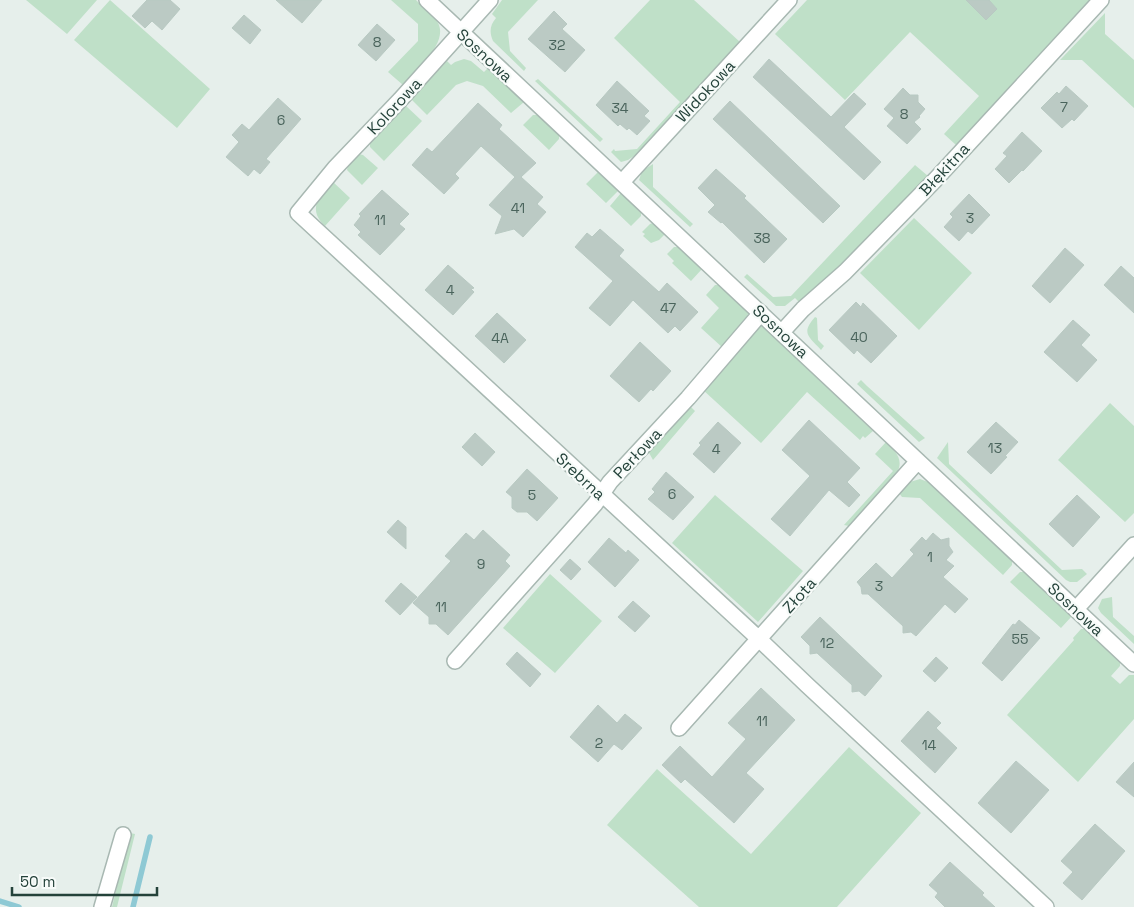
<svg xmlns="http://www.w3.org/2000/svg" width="1134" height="907" font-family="'Space Grotesk',sans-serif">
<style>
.green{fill:#bfe0c8}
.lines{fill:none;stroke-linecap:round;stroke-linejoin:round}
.stream{stroke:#8ec9d4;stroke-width:5.5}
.building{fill:#bbcac4;stroke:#b8c9c2}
.minor-casing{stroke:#a8b8b2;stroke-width:18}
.minor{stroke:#fff;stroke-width:15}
.labels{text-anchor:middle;stroke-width:4.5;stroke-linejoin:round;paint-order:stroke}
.number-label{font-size:14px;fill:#4a645c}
.street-label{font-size:16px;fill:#24423a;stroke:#f7fbf9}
</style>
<rect width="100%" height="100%" fill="#e6efeb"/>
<path class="green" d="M 26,0 L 97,0 L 67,34 Z
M 110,0 L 210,89 L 177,128 L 74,40 Z
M 391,0 L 416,0 C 423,7 433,14 438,23 C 449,43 415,71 403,85 L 388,72 L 418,41 L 418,24 Z
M 502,0 L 538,0 L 508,32 L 510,51 L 526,68 L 524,71 L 493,41 C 489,32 490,25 496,18 L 492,14 Z
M 650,0 L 694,0 L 740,42 L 637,154 L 628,160 L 621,162 L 611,152 L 614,149 L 615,151 L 637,149 L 680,102 L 614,38 Z
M 807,0 L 1092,0 L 956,145 L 944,134 L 979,96 L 910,32 L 845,100 L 775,34 Z
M 1105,13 L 1105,34 L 1134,60 L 1134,108 L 1082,60 L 1060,60 Z
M 464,59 L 471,61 L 484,72 L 488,68 L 524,102 L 511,113 L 483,86 L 467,81 L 456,85 L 427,115 L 411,99 L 447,61 L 451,65 L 455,62 Z
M 538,79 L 603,139 L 600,142 L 535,81 Z
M 405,105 L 422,121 L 384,161 L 370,147 L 370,142 Z
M 533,115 L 538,115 L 559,135 L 559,139 L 549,150 L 523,125 Z
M 359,154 L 363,155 L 378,168 L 362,185 L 347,170 L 348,165 Z
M 653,164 L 653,187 L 693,224 L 690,227 L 639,180 L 642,171 Z
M 915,165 L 928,176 L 850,257 L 799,302 L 795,298 L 785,306 L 776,306 L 744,277 L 747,274 L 773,297 L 791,296 Z
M 598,172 L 618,191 L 606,203 L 586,184 Z
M 332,181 L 350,198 L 325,226 C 307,209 319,196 332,181 Z
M 621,193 L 641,212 L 641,216 L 631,226 L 610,206 Z
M 914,218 L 972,273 L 919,330 L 860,273 Z
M 653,223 L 665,234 L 659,240 L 651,243 L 643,236 L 645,234 L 642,232 L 650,224 Z
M 674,247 L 678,247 L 702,269 L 691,281 L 672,263 L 674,261 L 667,254 Z
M 715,285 L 719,285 L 748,313 L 747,322 L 723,348 L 701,328 L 719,308 L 706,295 Z
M 815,317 L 817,318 L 818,340 L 824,346 L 821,350 C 808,336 801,333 815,317 Z
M 756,325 L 761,325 L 873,431 L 865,438 L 863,436 L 860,440 L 807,392 L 761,443 L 703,390 Z
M 861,380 L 867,386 L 925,438 L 919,442 L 857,384 Z
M 1110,403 L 1134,426 L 1134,513 L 1125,522 L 1058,460 Z
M 689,405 L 695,411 L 653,460 L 648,451 Z
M 886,442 C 896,452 904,459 897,473 L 849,526 L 844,525 L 893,471 L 875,454 Z
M 948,442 L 949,464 L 1062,570 L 1082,569 L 1087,574 L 1077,582 L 1070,582 L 1066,580 L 937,458 Z
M 920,479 L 928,482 L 1012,561 L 1012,565 L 1003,575 L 920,498 L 902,497 L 899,493 L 910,482 Z
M 715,495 L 803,571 L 758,622 L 672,543 Z
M 1020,572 L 1024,572 L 1072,616 L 1061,628 L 1010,582 Z
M 550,574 L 602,621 L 555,673 L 503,628 Z
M 1112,597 L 1113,617 L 1134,636 L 1134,644 L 1101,613 L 1098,608 L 1102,599 Z
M 1081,629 L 1085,629 L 1120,662 L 1120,666 L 1111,676 L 1120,684 L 1129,675 L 1134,675 L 1134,719 L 1078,782 L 1007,715 L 1074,640 L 1073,638 Z
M 849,747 L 921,813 L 837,907 L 699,907 L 607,825 L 657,769 L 751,854 Z
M 130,833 L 135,834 L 117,907 L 112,907 Z"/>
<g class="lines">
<path class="stream" d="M 0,901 L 19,907
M 133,907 L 150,837"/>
</g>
<path class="building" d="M 147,0 L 170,0 L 180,9 L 162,30 L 152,21 L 145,28 L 132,16 Z
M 276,0 L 322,0 L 302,23 Z
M 966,0 L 989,0 L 997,9 L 986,20 Z
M 554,11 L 567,24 L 562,29 L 585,50 L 565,72 L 528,39 Z
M 244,15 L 261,30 L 250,44 L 232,28 Z
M 377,24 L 395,40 L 376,61 L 358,45 Z
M 769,59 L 831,117 L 854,93 L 866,104 L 844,127 L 881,162 L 864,180 L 753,77 Z
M 617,81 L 649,111 L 644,116 L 650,121 L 637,135 L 629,128 L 627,130 L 620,124 L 618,126 L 596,105 Z
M 1066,86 L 1088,106 L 1074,121 L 1072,119 L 1062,128 L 1041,108 L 1057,92 L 1059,94 Z
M 903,88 L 910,95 L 918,95 L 918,102 L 925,109 L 919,116 L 920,117 L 914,122 L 921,129 L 907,144 L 887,126 L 894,118 L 884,109 Z
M 278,98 L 301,119 L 266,159 L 270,162 L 260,174 L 254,169 L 248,176 L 226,157 L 239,142 L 232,135 L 242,124 L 249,130 Z
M 730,101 L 840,206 L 823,223 L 713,119 Z
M 478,103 L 502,125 L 499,129 L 536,163 L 521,177 L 543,197 L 537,204 L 546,212 L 523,237 L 514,229 L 495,234 L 502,216 L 489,205 L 515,177 L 481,146 L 455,174 L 459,178 L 444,194 L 412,165 L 427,148 L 432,152 Z
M 1022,132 L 1042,151 L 1023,171 L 1022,170 L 1009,183 L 995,169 L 1007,156 L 1003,153 Z
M 716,169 L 746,196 L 744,198 L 787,239 L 764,263 L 722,222 L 721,223 L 708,212 L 715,205 L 698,188 Z
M 382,190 L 409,214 L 399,224 L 405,229 L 380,255 L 358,235 L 361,232 L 354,225 L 361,216 L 359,214 Z
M 969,194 L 990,215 L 972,234 L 968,231 L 959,241 L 944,227 L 953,217 L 950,214 Z
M 600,229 L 624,250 L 619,256 L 659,292 L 667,283 L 698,312 L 680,331 L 675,326 L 668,333 L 633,300 L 610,326 L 589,308 L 613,281 L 575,247 L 587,233 L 592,237 Z
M 1065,248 L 1084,265 L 1050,303 L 1032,286 Z
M 448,265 L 474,288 L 471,289 L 474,292 L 453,315 L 425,290 Z
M 1121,266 L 1134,278 L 1134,313 L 1104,285 Z
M 856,302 L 861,307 L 863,303 L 897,336 L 871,363 L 857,350 L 854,354 L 829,330 Z
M 497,313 L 526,340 L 504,363 L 475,336 Z
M 1073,320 L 1090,335 L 1081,345 L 1097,360 L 1077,382 L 1044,352 Z
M 640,342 L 671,371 L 653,391 L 651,389 L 639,402 L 610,376 Z
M 809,420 L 860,468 L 847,482 L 860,495 L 849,507 L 829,490 L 790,536 L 771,519 L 810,476 L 782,450 Z
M 718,422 L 741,443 L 714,473 L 693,454 L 701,445 L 699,443 Z
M 996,422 L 1018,442 L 1005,456 L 1007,457 L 991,474 L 967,452 Z
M 475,433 L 495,452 L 482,466 L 462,447 Z
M 527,469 L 558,498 L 537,521 L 527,512 L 517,512 L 512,508 L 512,497 L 506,492 Z
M 666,472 L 694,497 L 673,520 L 648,499 L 655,492 L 652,489 Z
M 1077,495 L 1100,517 L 1073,547 L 1049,524 Z
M 398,520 L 406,527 L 406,549 L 387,532 Z
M 483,530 L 510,555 L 505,561 L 510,566 L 448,635 L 436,624 L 429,624 L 429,617 L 413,603 L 451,561 L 445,556 L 466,533 L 474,540 Z
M 933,533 L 941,540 L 949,538 L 949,546 L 953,552 L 946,560 L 954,566 L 943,577 L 968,599 L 955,613 L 945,604 L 916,636 L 911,632 L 903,633 L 903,626 L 868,594 L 862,594 L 861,587 L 857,582 L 876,563 L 892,578 L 914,554 L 910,550 L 922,537 L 926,541 Z
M 609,538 L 626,553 L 628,550 L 639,560 L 615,587 L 588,562 Z
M 570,559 L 581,569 L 571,580 L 560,570 Z
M 401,583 L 417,597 L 400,615 L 385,601 Z
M 633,601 L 650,616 L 635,632 L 618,617 Z
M 820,617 L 882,676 L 865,696 L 859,691 L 852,692 L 852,685 L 817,653 L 810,654 L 810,646 L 801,637 Z
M 1019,620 L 1040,638 L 1002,681 L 982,663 L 1013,624 L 1015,625 Z
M 517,652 L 541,674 L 530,687 L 506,664 Z
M 936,657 L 948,668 L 935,682 L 923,671 Z
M 761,688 L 795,720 L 746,773 L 764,789 L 734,823 L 685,779 L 681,783 L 662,765 L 680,746 L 712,777 L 746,739 L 728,723 Z
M 598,705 L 617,723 L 625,714 L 642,728 L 622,750 L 614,744 L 598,762 L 570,737 Z
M 928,711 L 941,723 L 936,728 L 957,748 L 935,773 L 901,741 Z
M 1016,761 L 1049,790 L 1011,833 L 978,803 Z
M 1134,762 L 1134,797 L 1116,782 Z
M 1095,824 L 1125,851 L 1082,900 L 1063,883 L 1073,872 L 1061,861 Z
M 950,862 L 984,893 L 982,895 L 995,907 L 945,907 L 935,897 L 938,893 L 929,885 Z"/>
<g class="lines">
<defs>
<path id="minor" d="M 427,0 L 1134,664
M 490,0 L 400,100 L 335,168 L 298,213 L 759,639 L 807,685 L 1046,907
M 622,182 L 789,0
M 782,332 L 803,309 L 845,272 L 935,180 L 1101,0
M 1076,609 L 1134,545
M 455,661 L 595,504 L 610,482 L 688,398 L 761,313
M 679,728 L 918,461
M 102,907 L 123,835"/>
</defs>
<use href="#minor" class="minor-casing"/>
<use href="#minor" class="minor"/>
</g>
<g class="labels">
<g class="number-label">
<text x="377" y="47">8</text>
<text x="557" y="50">32</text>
<text x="1064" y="112">7</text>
<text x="620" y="113">34</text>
<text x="904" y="119">8</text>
<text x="281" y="125">6</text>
<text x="518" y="213">41</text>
<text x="970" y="223">3</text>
<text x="380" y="225">11</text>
<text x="762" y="243">38</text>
<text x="450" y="295">4</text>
<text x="668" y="313">47</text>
<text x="859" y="342">40</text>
<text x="500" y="343">4A</text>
<text x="995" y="453">13</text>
<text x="716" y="454">4</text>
<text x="672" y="499">6</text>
<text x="532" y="500">5</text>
<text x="930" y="562">1</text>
<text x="481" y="569">9</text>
<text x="879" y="591">3</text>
<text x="441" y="612">11</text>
<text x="1020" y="644">55</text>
<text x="827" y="648">12</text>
<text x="762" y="726">11</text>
<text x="599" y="748">2</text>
<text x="929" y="750">14</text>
</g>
<g class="street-label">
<text transform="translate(485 55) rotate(43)" y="6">Sosnowa</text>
<text transform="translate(705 91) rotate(-47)" y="6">Widokowa</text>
<text transform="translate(394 106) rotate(-47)" y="6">Kolorowa</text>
<text transform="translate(944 169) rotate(-47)" y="6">Błękitna</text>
<text transform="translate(781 331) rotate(43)" y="6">Sosnowa</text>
<text transform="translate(637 453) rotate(-47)" y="6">Perłowa</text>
<text transform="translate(581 476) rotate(43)" y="6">Srebrna</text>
<text transform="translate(799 595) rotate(-48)" y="6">Złota</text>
<text transform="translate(1076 609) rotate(43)" y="6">Sosnowa</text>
</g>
</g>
<path d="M12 887v8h145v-8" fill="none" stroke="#24423a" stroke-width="2.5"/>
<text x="20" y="887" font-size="15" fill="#24423a" stroke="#f7fbf9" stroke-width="4" paint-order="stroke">50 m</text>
</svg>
